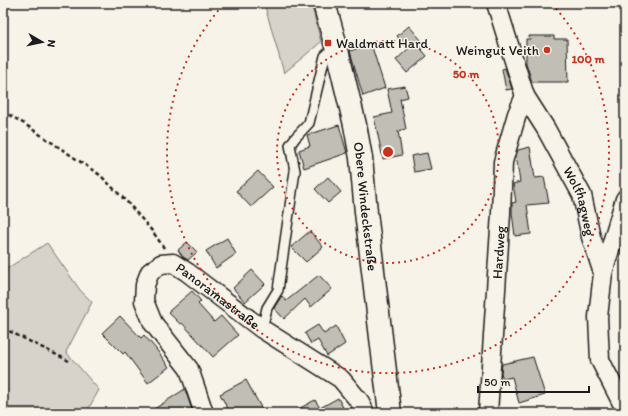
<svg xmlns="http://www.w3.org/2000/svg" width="628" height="416" font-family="Itim,sans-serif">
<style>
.green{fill:#d7d3cb;stroke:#7a7874}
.building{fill:#c0beb5;stroke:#1c1c1c}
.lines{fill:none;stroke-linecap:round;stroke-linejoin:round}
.service-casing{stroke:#1c1c1c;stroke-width:12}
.minor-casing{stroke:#1c1c1c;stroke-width:21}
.tertiary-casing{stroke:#1c1c1c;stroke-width:25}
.path{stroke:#1c1c1c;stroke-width:2.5;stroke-dasharray:4 3;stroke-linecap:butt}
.service{stroke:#f7f3e8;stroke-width:9}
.minor{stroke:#f7f3e8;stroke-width:18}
.tertiary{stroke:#f7f3e8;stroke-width:22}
.ring{fill:none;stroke:#c8321e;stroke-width:2;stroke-dasharray:2 4}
.poi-dot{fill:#c8321e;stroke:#f7f3e8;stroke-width:1.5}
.labels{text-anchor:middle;stroke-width:3;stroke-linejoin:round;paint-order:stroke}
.poi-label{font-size:14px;fill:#1c1c1c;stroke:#f7f3e8;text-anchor:start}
.street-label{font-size:14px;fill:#1c1c1c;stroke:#f7f3e8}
.centre{fill:#c8321e;stroke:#f7f3e8;stroke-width:2}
.ring-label{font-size:12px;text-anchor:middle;font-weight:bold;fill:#c8321e;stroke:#f7f3e8;stroke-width:3;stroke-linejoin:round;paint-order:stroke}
</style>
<rect width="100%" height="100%" fill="#f7f3e8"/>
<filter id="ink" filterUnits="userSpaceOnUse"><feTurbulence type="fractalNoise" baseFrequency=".025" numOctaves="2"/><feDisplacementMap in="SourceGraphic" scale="8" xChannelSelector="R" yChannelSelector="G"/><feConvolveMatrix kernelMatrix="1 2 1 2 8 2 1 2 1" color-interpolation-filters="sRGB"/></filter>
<g filter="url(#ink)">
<path class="green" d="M 264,3 L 311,3 L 321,42 L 284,73 Z
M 47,243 L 80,290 L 92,302 L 66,352 L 99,390 L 86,413 L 3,413 L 3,271 Z"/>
<path class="building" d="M 409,26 L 421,40 L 417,44 L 427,56 L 407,73 L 396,60 L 408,49 L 397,36 Z
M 529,36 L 554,36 L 554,39 L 567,39 L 568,82 L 532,82 L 526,63 L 526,39 L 530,39 Z
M 371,44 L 385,88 L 363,96 L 350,51 Z
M 505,68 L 512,89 L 506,90 L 502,69 Z
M 405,86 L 408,97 L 400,99 L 406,129 L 398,131 L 402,155 L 383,159 L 374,117 L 392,113 L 387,89 Z
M 339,125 L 347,153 L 304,168 L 299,150 L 310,146 L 307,135 Z
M 530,147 L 535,178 L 544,177 L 549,203 L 527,205 L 531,234 L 515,236 L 512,213 L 512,203 L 516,202 L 513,184 L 520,182 L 516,156 L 518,150 Z
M 427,153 L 431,169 L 414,172 L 411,156 Z
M 258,171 L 273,187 L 251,207 L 236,191 Z
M 328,177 L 341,192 L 328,203 L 315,189 Z
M 310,231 L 323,247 L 306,262 L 291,247 Z
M 227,238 L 236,254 L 216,268 L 206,251 Z
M 187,242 L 197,252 L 188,260 L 183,257 L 178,250 Z
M 252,270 L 265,284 L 245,302 L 233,288 Z
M 319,275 L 332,289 L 311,307 L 305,299 L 284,319 L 274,308 L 281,297 L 282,296 L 286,301 Z
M 192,291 L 201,301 L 198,304 L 214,322 L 221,316 L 238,335 L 213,357 L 182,323 L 180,324 L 168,312 Z
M 120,316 L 141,338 L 144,335 L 156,349 L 169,367 L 148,383 L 125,352 L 123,354 L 102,333 Z
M 318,325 L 324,334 L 336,326 L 345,344 L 327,356 L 318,340 L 311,344 L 305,333 Z
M 533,357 L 545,395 L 519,403 L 512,377 L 503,379 L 501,373 L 502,364 Z
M 246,380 L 264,413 L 230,413 L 220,394 Z
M 185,389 L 193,413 L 148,413 Z
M 338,398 L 346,413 L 291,413 L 315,400 L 320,408 Z"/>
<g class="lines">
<defs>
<path id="service" d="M 262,329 L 267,308 L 278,290 L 295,171 L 290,145 L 295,138 L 309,123 L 325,56 L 335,47"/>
<g id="minor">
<path id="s1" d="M 496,3 L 525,96 L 546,129 L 582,195 L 591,237 L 603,273 L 598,317 L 600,360 L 625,409"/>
<path d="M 603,273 L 625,199"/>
<path id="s2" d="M 204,413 L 189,369 L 153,323 L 144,301 L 145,285 L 150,272 L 161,264 L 173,263 L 187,272 L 262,329 L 341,379 L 360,402 L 365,413"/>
<path id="s3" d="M 488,413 L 501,213 L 503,162 L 517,114 L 525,96"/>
</g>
<g id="tertiary">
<path id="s4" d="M 324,3 L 336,46 L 355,125 L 361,158 L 366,212 L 390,413"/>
</g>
</defs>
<use href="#service" class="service-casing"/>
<use href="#minor" class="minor-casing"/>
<use href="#tertiary" class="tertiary-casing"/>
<path class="path" d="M 3,111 L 23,123 L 100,175 L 128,203 L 153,232 L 164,248
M 3,328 L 69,361"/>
<use href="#service" class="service"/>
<use href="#minor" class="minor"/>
<use href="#tertiary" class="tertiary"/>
</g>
</g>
<g class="ring">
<circle cx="388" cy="152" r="111"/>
<path d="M552 4A221 221 0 1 1 224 4"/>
</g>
<g class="poi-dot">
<rect x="324" y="39" width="8" height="8" rx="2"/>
<circle cx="547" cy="50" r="4"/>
</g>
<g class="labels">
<g class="poi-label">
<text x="336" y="48">Waldmatt Hard</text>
<text x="539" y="55" text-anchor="end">Weingut Veith</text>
</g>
<g class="street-label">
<text dy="5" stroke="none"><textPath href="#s1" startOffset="217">Wolfhagweg</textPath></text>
<text dy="5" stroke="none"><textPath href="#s4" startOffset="208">Obere Windeckstraße</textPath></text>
<text dy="5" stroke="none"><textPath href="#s3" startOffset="161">Hardweg</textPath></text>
<text dy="5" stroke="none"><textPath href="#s2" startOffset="240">Panoramastraße</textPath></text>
</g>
</g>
<circle cx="388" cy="152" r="6" class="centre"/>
<g class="ring-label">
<text x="588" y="63">100 m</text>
<text x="466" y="78">50 m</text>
</g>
<rect width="628" height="416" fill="none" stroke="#f7f3e8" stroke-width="16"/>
<rect x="8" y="8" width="612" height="400" fill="none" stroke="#1c1c1c" stroke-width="1.5" filter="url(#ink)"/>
<g transform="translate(42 42) rotate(99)" stroke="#f7f3e8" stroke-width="3" paint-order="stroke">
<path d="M0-3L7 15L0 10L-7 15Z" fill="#1c1c1c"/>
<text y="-6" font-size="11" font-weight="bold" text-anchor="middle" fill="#1c1c1c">N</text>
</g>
<path d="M478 386v6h111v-6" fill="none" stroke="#1c1c1c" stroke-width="2"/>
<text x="484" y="386" font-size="12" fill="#1c1c1c" stroke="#f7f3e8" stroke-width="3" paint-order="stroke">50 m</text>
</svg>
